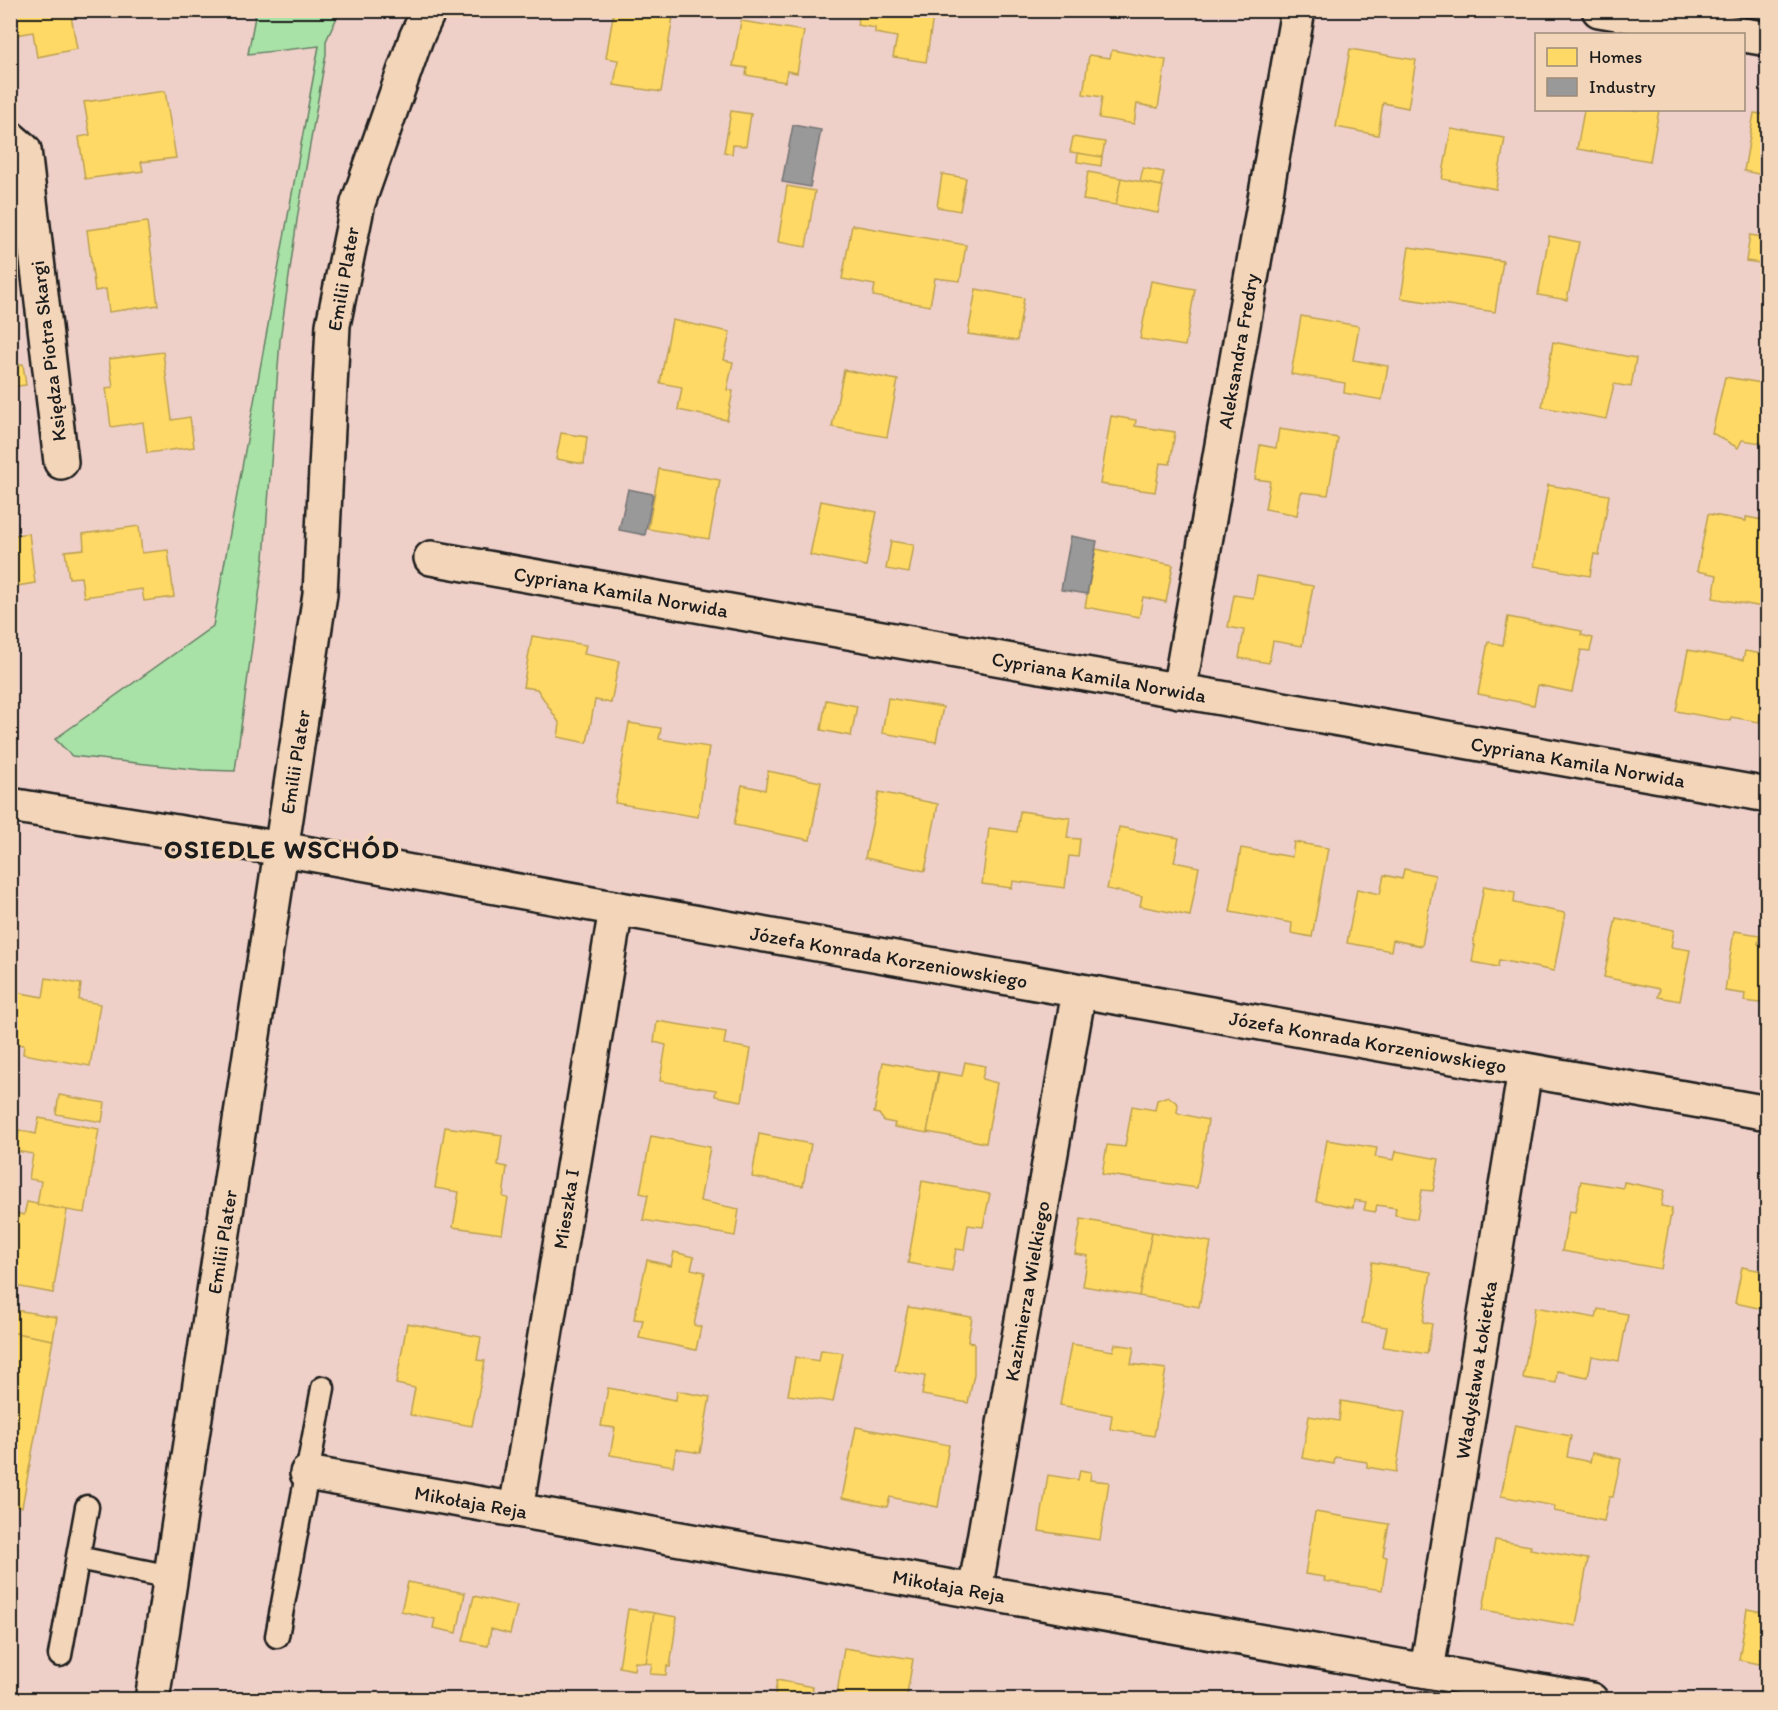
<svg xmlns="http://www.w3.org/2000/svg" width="1778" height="1710" font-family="Itim,sans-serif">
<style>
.green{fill:#a9e2a7;stroke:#627f62;stroke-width:1.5}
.homes{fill:#ffd966;stroke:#bba050;stroke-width:1.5}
.industry{fill:#999;stroke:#747474;stroke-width:1.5}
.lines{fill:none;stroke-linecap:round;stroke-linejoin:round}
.service-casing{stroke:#1c1c1c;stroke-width:27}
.minor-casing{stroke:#1c1c1c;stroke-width:38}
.tertiary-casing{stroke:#1c1c1c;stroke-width:38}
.service{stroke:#f3d5b9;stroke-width:22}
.minor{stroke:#f3d5b9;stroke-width:33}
.tertiary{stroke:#f3d5b9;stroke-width:33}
.labels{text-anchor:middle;stroke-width:6;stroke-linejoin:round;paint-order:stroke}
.street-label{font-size:20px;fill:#1c1c1c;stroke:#f3d5b9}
.district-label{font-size:26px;font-weight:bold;letter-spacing:1.5px;fill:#1c1c1c;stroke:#f3d5b9}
</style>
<rect width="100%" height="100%" fill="#efd0c9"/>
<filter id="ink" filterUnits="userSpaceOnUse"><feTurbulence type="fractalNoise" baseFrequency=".0167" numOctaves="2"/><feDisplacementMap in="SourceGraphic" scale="12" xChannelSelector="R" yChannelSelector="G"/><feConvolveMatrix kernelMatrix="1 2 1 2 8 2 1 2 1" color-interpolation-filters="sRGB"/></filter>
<g filter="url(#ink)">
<path class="green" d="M 256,11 L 340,11 L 326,41 L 326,54 L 298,213 L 280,340 L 264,558 L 235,771 L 202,770 L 72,756 L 55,739 L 213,626 L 319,46 L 248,54 Z"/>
<path class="homes" d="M 10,10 L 70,10 L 77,49 L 37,57 L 33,32 L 10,36 Z
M 614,10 L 674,10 L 661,92 L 614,85 L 618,60 L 606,58 Z
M 860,10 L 934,10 L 926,62 L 893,57 L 897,37 L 875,33 L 875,28 L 857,25 Z
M 741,21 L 804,31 L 797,73 L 787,71 L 785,82 L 746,75 L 747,68 L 733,66 Z
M 1350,49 L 1416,60 L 1408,108 L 1383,103 L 1378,135 L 1336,127 Z
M 1112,50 L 1166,60 L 1158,108 L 1137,104 L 1134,124 L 1099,118 L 1102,97 L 1083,94 L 1089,55 L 1110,58 Z
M 165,91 L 176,158 L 141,162 L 143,171 L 85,179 L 79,137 L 90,135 L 84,102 Z
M 1584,110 L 1659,110 L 1650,161 L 1577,149 Z
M 731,111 L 751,114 L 746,146 L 733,145 L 732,154 L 724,152 Z
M 1754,113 L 1768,115 L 1768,176 L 1744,171 Z
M 1451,129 L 1505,138 L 1496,189 L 1442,179 Z
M 1073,137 L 1105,142 L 1102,157 L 1070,152 Z
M 1078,153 L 1102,157 L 1101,166 L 1077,162 Z
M 1143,168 L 1164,172 L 1161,186 L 1140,182 Z
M 1088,172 L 1121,178 L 1116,205 L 1083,200 Z
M 942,174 L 966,178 L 960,211 L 937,207 Z
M 1121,178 L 1163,186 L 1158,213 L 1116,205 Z
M 787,186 L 815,191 L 806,247 L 778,242 Z
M 147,222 L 158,305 L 109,312 L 106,289 L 95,291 L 87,230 Z
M 852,225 L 966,245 L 960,281 L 935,278 L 930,306 L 873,296 L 875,285 L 842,279 Z
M 1750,235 L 1768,238 L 1768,264 L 1746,261 Z
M 1549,236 L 1579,242 L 1567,300 L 1538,295 Z
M 1409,247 L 1503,261 L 1495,312 L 1401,298 Z
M 1151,281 L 1195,289 L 1185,346 L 1140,339 Z
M 976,289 L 1024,298 L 1017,341 L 968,334 Z
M 1301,316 L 1359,326 L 1353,360 L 1388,366 L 1382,400 L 1344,393 L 1345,383 L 1291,374 Z
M 672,320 L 730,332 L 724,360 L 733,362 L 727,390 L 733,391 L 727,420 L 678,410 L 682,387 L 660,383 Z
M 1553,342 L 1636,358 L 1631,387 L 1614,384 L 1606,419 L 1542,407 Z
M 163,352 L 172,420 L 190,417 L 194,447 L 147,453 L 143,422 L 111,427 L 106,388 L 113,387 L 109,359 Z
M 23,364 L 26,385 L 10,387 L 10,366 Z
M 844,370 L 898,380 L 887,437 L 832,427 Z
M 1725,377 L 1768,384 L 1768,444 L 1742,440 L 1738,448 L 1712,433 Z
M 1111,416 L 1136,420 L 1135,426 L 1175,432 L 1170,464 L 1160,463 L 1155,492 L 1100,484 Z
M 1279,429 L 1338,438 L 1328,495 L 1301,492 L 1297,515 L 1265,509 L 1270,481 L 1255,479 L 1260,445 L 1276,448 Z
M 561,433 L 587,437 L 584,464 L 556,459 Z
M 659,469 L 720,480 L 709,539 L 648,529 Z
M 1548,485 L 1609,495 L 1599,555 L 1594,554 L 1590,576 L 1534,566 Z
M 821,501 L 877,512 L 866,566 L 810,555 Z
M 1708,514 L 1746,521 L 1746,517 L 1768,521 L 1768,608 L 1713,598 L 1717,575 L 1697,571 Z
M 139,526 L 142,553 L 168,550 L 174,597 L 144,601 L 142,589 L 84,597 L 81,577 L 69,578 L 65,551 L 84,549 L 83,534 Z
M 29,533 L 35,583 L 10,587 L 10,536 Z
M 891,541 L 914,545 L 909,573 L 886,569 Z
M 1096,549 L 1173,565 L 1166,602 L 1143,597 L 1139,617 L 1085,607 Z
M 1257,576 L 1313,586 L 1302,646 L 1273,641 L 1269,663 L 1239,658 L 1244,630 L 1228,627 L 1234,595 L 1253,598 Z
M 1508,617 L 1582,631 L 1581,635 L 1593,638 L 1590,651 L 1581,650 L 1572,692 L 1538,685 L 1534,705 L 1478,694 L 1488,642 L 1503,645 Z
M 532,636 L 586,645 L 584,654 L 619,661 L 611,703 L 595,700 L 587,743 L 558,737 L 560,724 L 537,689 L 523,687 Z
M 1688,650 L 1743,660 L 1745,651 L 1768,655 L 1768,674 L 1759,722 L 1731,717 L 1730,721 L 1676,711 Z
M 888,698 L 943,707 L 936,742 L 882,733 Z
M 826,700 L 857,706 L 851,736 L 821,730 Z
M 629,723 L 661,728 L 659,739 L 709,747 L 698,817 L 615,803 Z
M 768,771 L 821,782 L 810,840 L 734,825 L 742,785 L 765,790 Z
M 879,792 L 938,804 L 925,871 L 865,858 Z
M 1020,811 L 1070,818 L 1067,838 L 1080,839 L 1078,857 L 1069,856 L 1065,888 L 1013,881 L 1012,888 L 982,884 L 989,828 L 1017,832 Z
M 1119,827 L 1179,838 L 1174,862 L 1199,867 L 1190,916 L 1140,906 L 1142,896 L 1107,889 Z
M 1294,842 L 1328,848 L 1312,937 L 1291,933 L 1292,923 L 1230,912 L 1241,848 L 1292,857 Z
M 1404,869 L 1435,875 L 1422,946 L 1393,940 L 1391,951 L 1347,943 L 1357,889 L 1380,894 L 1384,875 L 1402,879 Z
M 1484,886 L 1515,892 L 1514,903 L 1565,913 L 1554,971 L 1499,960 L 1498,967 L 1472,962 L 1475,945 L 1473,945 Z
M 1616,918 L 1674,930 L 1671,947 L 1690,950 L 1680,1001 L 1658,997 L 1660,989 L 1604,977 Z
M 1734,931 L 1760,935 L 1758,944 L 1768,946 L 1768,1004 L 1744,1001 L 1745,994 L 1725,991 Z
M 46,978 L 81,984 L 79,1000 L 100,1004 L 90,1066 L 23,1054 L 24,1045 L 10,1043 L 10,991 L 43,997 Z
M 657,1021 L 726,1032 L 724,1044 L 751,1049 L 742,1101 L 715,1096 L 716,1090 L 660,1081 L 666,1045 L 654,1042 Z
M 883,1062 L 938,1072 L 927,1133 L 894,1127 L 895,1123 L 884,1121 L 879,1114 L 874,1113 Z
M 965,1062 L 985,1066 L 982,1079 L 997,1083 L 986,1143 L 927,1132 L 939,1072 L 962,1076 Z
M 59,1095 L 105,1103 L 102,1122 L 56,1114 Z
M 1168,1096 L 1178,1104 L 1177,1113 L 1208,1120 L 1197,1188 L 1102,1174 L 1107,1145 L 1125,1147 L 1132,1106 L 1155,1110 L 1157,1100 Z
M 39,1118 L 99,1129 L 85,1213 L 37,1205 L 41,1181 L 29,1179 L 33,1154 L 16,1151 L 19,1130 L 36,1134 Z
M 445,1127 L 502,1135 L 498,1165 L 507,1167 L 503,1197 L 508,1198 L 502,1234 L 453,1227 L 459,1192 L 435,1188 Z
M 759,1134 L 811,1144 L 803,1186 L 752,1177 Z
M 651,1136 L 710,1147 L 700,1201 L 739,1209 L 735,1236 L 643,1220 L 648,1195 L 640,1193 Z
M 1327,1140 L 1377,1148 L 1375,1157 L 1394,1160 L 1396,1151 L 1439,1159 L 1433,1191 L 1422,1190 L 1417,1219 L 1395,1215 L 1396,1208 L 1377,1205 L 1375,1212 L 1364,1210 L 1366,1202 L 1354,1200 L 1353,1208 L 1316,1201 Z
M 922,1181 L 990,1194 L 983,1227 L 968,1225 L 964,1250 L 956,1249 L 952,1271 L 908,1263 Z
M 1581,1181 L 1623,1188 L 1624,1182 L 1664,1190 L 1661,1206 L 1672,1208 L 1661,1269 L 1562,1251 L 1569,1211 L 1575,1212 Z
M 27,1202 L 67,1210 L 53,1293 L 10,1285 L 10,1220 L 12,1212 L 24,1215 Z
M 1081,1219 L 1152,1232 L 1139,1296 L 1083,1286 L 1088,1256 L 1075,1254 Z
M 1152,1232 L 1211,1242 L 1199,1307 L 1139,1296 Z
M 674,1252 L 694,1257 L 691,1269 L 705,1272 L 694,1325 L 701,1327 L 696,1350 L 639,1338 L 643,1320 L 634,1319 L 647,1260 L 671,1266 Z
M 1372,1262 L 1431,1272 L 1423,1322 L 1432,1324 L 1427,1354 L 1383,1347 L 1387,1327 L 1362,1323 Z
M 1742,1267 L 1768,1272 L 1767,1310 L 1735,1303 Z
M 908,1307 L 972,1317 L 968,1342 L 974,1343 L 974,1374 L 968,1403 L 922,1395 L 925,1376 L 895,1371 Z
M 1535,1307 L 1596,1318 L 1598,1309 L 1628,1314 L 1619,1361 L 1592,1356 L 1588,1377 L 1557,1371 L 1556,1383 L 1523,1378 Z
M 10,1309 L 57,1317 L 53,1340 L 10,1332 Z
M 407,1323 L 481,1337 L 477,1360 L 485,1361 L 472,1426 L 410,1415 L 415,1388 L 396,1384 Z
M 10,1332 L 53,1340 L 22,1507 L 10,1505 Z
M 1071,1344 L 1113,1351 L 1115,1344 L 1134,1347 L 1131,1364 L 1166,1369 L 1154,1436 L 1110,1429 L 1112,1415 L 1060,1405 Z
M 821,1350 L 843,1353 L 833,1402 L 788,1395 L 795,1357 L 819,1361 Z
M 608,1388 L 676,1400 L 677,1391 L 710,1397 L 700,1453 L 676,1449 L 673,1466 L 610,1455 L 615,1428 L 601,1426 Z
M 1341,1401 L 1405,1412 L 1396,1472 L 1367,1467 L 1367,1462 L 1335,1457 L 1334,1464 L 1302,1458 L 1309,1416 L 1339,1421 Z
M 1515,1425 L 1571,1436 L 1567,1457 L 1590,1462 L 1592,1453 L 1621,1459 L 1613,1497 L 1609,1497 L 1604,1521 L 1554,1511 L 1555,1506 L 1501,1496 Z
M 856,1427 L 949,1445 L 938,1507 L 890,1497 L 887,1507 L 842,1498 Z
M 1080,1470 L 1091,1472 L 1090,1480 L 1109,1482 L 1100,1540 L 1039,1531 L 1048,1475 L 1078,1480 Z
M 1315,1512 L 1389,1524 L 1383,1556 L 1387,1557 L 1382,1590 L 1324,1581 L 1325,1577 L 1305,1574 Z
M 1495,1540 L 1531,1546 L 1530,1549 L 1588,1559 L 1576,1626 L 1483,1610 Z
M 408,1582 L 465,1593 L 457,1633 L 433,1628 L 435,1619 L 401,1611 Z
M 474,1596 L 517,1606 L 510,1634 L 491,1629 L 488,1646 L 463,1641 Z
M 628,1609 L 654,1613 L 646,1663 L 635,1662 L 634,1670 L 619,1667 Z
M 1747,1609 L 1768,1613 L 1768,1659 L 1766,1659 L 1765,1665 L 1739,1660 Z
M 654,1613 L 677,1617 L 670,1667 L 667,1666 L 666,1675 L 650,1674 L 652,1664 L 646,1663 Z
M 844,1648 L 913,1659 L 906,1700 L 866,1700 L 837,1694 Z
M 777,1680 L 813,1687 L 811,1700 L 774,1700 Z"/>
<path class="industry" d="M 793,125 L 821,130 L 810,187 L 782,182 Z
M 628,489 L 653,494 L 645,535 L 619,530 Z
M 1071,536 L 1097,541 L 1087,594 L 1061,590 Z"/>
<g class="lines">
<defs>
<path id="service" d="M 78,1558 L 171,1577
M 277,1636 L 323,1388
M 60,1655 L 87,1507"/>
<path id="minor" d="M 1599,10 L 1739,34
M 1744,35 L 1768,39
M 10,138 L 24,150 L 61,462
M 431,558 L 1768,795
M 1179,691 L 1298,10
M 10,805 L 282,849 L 1768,1113
M 307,1473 L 1591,1700
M 516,1510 L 616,909
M 975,1591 L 1079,991
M 1427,1670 L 1525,1070"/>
<path id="tertiary" d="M 152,1700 L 320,594 L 333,325 L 358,203 L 416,38 L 429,10"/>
</defs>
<use href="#service" class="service-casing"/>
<use href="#minor" class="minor-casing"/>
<use href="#tertiary" class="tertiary-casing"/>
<use href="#service" class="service"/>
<use href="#minor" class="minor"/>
<use href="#tertiary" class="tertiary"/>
</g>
</g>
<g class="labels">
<g class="street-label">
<text transform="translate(343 279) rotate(-80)" y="7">Emilii Plater</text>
<text transform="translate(48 351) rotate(-97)" y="7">Księdza Piotra Skargi</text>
<text transform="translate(1238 351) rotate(-80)" y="7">Aleksandra Fredry</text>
<text transform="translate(621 592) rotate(10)" y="7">Cypriana Kamila Norwida</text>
<text transform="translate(1099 677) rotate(10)" y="7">Cypriana Kamila Norwida</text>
<text transform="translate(295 762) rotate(-81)" y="7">Emilii Plater</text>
<text transform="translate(1578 762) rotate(10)" y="7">Cypriana Kamila Norwida</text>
<text transform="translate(889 957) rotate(10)" y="7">Józefa Konrada Korzeniowskiego</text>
<text transform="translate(1368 1042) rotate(10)" y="7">Józefa Konrada Korzeniowskiego</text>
<text transform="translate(566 1209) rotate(-81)" y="7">Mieszka I</text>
<text transform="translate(222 1242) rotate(-81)" y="7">Emilii Plater</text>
<text transform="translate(1027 1291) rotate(-80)" y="7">Kazimierza Wielkiego</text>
<text transform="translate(1476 1370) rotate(-81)" y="7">Władysława Łokietka</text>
<text transform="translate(471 1502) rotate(10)" y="7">Mikołaja Reja</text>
<text transform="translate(949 1586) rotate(10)" y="7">Mikołaja Reja</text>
</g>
<g class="district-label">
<text x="282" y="858">OSIEDLE WSCHÓD</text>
</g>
</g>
<rect width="1778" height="1710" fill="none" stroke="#f3d5b9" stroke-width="36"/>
<rect x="18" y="18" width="1742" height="1674" fill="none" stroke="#1c1c1c" stroke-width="2" filter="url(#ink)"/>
<rect x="1535" y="33" width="210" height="78" fill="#f3d5b9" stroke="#9d8b7a" stroke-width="1.5"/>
<rect x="1547" y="48" width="30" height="18" fill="#ffd966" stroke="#9d8b7a" stroke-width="1.5"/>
<text x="1589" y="63" font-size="18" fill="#1c1c1c">Homes</text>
<rect x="1547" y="78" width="30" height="18" fill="#999999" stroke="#9d8b7a" stroke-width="1.5"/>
<text x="1589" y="93" font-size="18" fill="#1c1c1c">Industry</text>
</svg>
